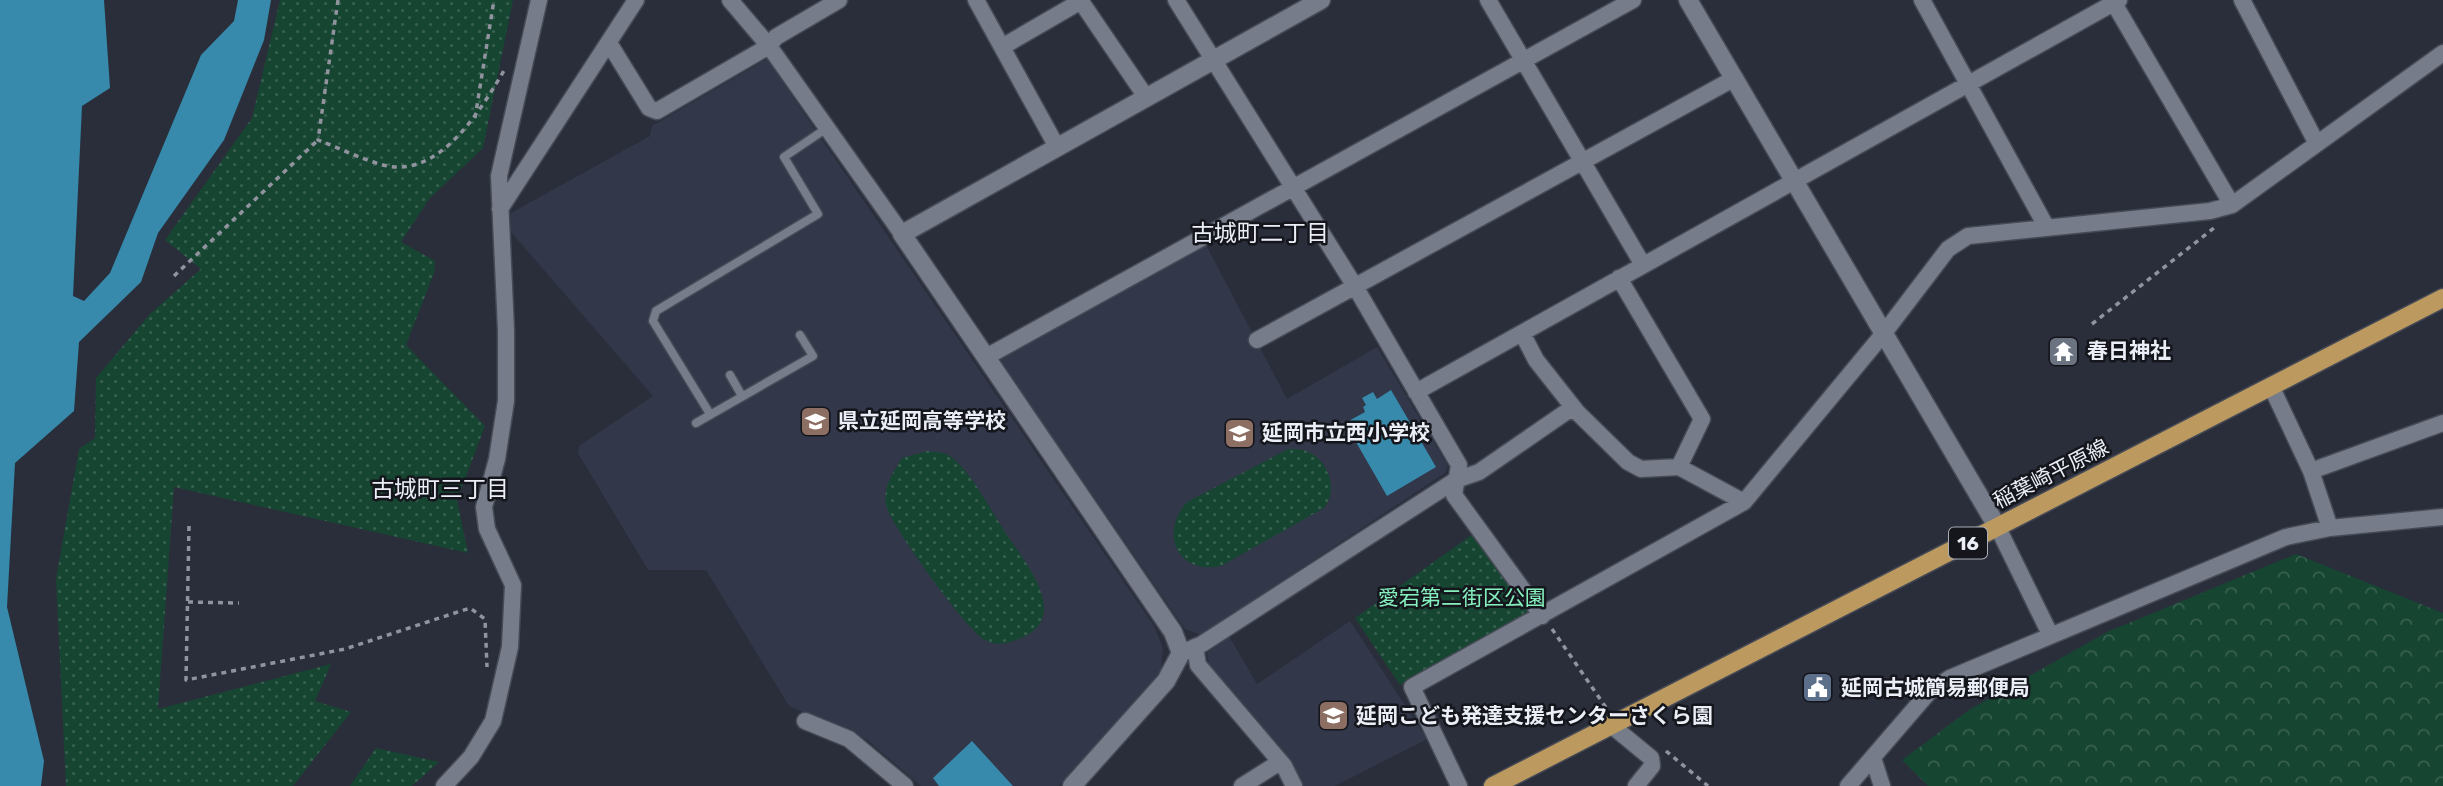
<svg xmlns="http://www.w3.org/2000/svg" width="2443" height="786" font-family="Rubik,'Noto Sans JP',sans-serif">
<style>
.built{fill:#32374a}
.green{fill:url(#green-dots)}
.forest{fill:url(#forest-crowns)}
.water{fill:#378aab}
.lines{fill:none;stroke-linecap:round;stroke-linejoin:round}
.lane-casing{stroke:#464a55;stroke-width:11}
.street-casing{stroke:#464a55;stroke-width:19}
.secondary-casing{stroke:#464a55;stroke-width:21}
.primary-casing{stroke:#464a55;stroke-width:21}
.path{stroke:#91949f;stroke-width:3.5;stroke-dasharray:5 5;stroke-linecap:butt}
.lane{stroke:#777c8b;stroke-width:8}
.street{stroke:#777c8b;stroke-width:16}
.secondary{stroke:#777c8b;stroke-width:18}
.primary{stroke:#bc995f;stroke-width:18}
.labels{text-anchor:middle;stroke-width:5;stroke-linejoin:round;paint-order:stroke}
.shield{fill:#14161c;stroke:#aaadb5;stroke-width:2}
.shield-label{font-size:19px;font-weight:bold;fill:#ebeef7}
.poi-label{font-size:21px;font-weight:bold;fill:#ebeef7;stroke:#14161c;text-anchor:start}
.street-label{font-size:21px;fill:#ebeef7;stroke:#14161c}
.park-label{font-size:21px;fill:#85f0be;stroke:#14161c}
.neighbourhood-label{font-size:23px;fill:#ebeef7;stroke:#14161c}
</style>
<defs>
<pattern id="green-dots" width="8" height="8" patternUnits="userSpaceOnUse" patternTransform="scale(1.75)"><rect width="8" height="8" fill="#164531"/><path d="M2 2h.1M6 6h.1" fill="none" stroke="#386050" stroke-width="1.8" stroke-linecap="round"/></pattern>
<pattern id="forest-crowns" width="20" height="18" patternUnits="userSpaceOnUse" patternTransform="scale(1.75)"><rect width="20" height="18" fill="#164531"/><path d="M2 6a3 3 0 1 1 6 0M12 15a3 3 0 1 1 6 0" fill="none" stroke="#386050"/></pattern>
</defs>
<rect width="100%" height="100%" fill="#2a2e3b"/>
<path class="built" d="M 767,59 L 1154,626 L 1163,648 L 1161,669 L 1151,684 L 1059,786 L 921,786 L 866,739 L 789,706 L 706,570 L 648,570 L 578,453 L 579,446 L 653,396 L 511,232 L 511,213 L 650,136 L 652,126 Z
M 1206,245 L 1287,399 L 1377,347 L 1448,466 L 1445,473 L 1201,635 L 1185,629 L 998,358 Z
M 1350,621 L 1427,739 L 1335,786 L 1303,786 L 1284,752 L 1209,664 L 1207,653 L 1229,636 L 1257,684 Z"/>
<path class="green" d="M 280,0 L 513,0 L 483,148 L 429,199 L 401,242 L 435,261 L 434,273 L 406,345 L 485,426 L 457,500 L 468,553 L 174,487 L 158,709 L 331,664 L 315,701 L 351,712 L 293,786 L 66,786 L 56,579 L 79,449 L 95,438 L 96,378 L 150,314 L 201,269 L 165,240 L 252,118 Z
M 1288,449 C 1293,449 1301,449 1306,451 C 1328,459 1339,490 1324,508 L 1221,566 C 1179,575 1158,535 1187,502 Z
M 927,451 C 933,452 943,452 948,455 C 969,467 991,511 1005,532 C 1023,560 1073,617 1021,638 C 1009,643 998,647 985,640 C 967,631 893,528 887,508 C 881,489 893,473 902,458 Z
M 1473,534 L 1529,613 L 1400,685 L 1355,618 Z
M 376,748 L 439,762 L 412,786 L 350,786 Z"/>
<path class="forest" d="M 2296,554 L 2443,613 L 2443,786 L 1928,786 L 1902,760 L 1969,710 L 2107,632 Z"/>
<path class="water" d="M 0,0 L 104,0 L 110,88 L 82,106 L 73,296 L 84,301 L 110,273 L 201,55 L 234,21 L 238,0 L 271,0 L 264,40 L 224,140 L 158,233 L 141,282 L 79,342 L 74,411 L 15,463 L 7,607 L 44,761 L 41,786 L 0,786 Z
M 1391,390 L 1436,467 L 1387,496 L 1345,423 L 1365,412 L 1363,407 L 1366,405 L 1362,398 L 1373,392 L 1377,399 Z
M 972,741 L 1013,786 L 939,786 L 933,778 Z"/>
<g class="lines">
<defs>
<path id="lane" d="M 730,375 L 742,396
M 710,414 L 653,321 L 656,311 L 818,214 L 784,157 L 827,128
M 696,423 L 813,356 L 800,335"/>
<path id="street" d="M 730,0 L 769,46 L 902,234
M 976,0 L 1057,147
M 1080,0 L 1146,97
M 1176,0 L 1356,288 L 1459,465 L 1454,495 L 1542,616
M 1488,0 L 1643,265
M 1922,0 L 2047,228
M 2112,0 L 2232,205
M 2242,0 L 2317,144
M 609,43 L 649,108 L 657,111 L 769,46 L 776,37 L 839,0
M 1002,47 L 1081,1
M 500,209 L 636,0
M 1619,278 L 1702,419 L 1679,467
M 1522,333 L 1536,360 L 1577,412
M 1257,340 L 1735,78
M 986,357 L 1633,0
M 2271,386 L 2311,471 L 2330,528
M 1416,392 L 2119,0
M 2311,471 L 2443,423
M 1998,528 L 2050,634
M 1195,647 L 1198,665 L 1284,766 L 1294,786
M 1181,653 L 1202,644 L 1456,480 L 1479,472 L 1569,410 L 1577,412 L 1628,462 L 1641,469 L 1679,467 L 1744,502
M 805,721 L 849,739 L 905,786
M 1611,725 L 1651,758 L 1652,766 L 1636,786
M 1873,758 L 1882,786
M 444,786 L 471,757 L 493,721 L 510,647 L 513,585 L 487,529 L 484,507 L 497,459 L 506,401 L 506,330 L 499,176 L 539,0
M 1242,786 L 1280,762
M 1459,786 L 1412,687 L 1744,502 L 1884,333 L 1948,249 L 1968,236 L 2210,211 L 2232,205 L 2443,53
M 1848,786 L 1929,692 L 1950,678 L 2286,537 L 2330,528 L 2443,517"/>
<path id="secondary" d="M 1688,0 L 1998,528
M 1072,786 L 1166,681 L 1181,653 L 1173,632 L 902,234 L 1321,0"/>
<path id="primary" d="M 1493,786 L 2443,298"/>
</defs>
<use href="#lane" class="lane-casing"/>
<use href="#street" class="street-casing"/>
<use href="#secondary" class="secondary-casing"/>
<use href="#primary" class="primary-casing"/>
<path class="path" d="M 338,0 L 318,140 C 339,148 361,159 383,165 C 440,180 481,109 505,69
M 475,118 L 494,0
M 174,276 L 318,140
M 2092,324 L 2214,228
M 189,526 L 186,680 L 345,649 L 470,608 L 485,619 L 487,667
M 188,602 L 239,603
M 1552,629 L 1607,709
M 1666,751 L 1708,786"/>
<use href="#lane" class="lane"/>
<use href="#street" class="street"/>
<use href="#secondary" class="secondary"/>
<use href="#primary" class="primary"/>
</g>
<defs>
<symbol id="temple-square" viewBox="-11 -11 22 22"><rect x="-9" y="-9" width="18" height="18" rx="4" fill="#6b7280" stroke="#14161c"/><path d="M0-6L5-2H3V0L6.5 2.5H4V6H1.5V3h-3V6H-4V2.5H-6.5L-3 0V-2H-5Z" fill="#fff"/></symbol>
<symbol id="school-square" viewBox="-11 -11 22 22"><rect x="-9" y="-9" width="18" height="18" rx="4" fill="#8d6e63" stroke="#14161c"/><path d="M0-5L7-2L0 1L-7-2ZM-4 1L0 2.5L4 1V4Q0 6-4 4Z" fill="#fff"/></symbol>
<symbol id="civic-square" viewBox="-11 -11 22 22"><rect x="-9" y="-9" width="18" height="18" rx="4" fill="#5c6f8a" stroke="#14161c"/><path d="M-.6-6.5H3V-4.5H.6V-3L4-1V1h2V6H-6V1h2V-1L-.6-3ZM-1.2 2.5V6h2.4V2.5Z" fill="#fff"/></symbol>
</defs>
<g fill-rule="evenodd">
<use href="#temple-square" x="2046" y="334" width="35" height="35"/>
<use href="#school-square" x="798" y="404" width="35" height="35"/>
<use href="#school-square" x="1222" y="416" width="35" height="35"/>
<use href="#civic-square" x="1800" y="670" width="35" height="35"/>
<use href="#school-square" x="1316" y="698" width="35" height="35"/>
</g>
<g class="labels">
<rect class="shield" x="1949" y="527.5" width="38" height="31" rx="5"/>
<g class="shield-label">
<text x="1968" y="550">16</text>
</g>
<g class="poi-label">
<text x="2087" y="358">春日神社</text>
<text x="838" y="428">県立延岡高等学校</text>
<text x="1262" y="440">延岡市立西小学校</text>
<text x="1841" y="695">延岡古城簡易郵便局</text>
<text x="1356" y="723">延岡こども発達支援センターさくら園</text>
</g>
<g class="street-label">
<text transform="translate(2051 474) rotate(-27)" y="7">稲葉崎平原線</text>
</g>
<g class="park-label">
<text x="1462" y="605">愛宕第二街区公園</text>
</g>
<g class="neighbourhood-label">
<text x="1260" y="241">古城町二丁目</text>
<text x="440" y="497">古城町三丁目</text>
</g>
</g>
</svg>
